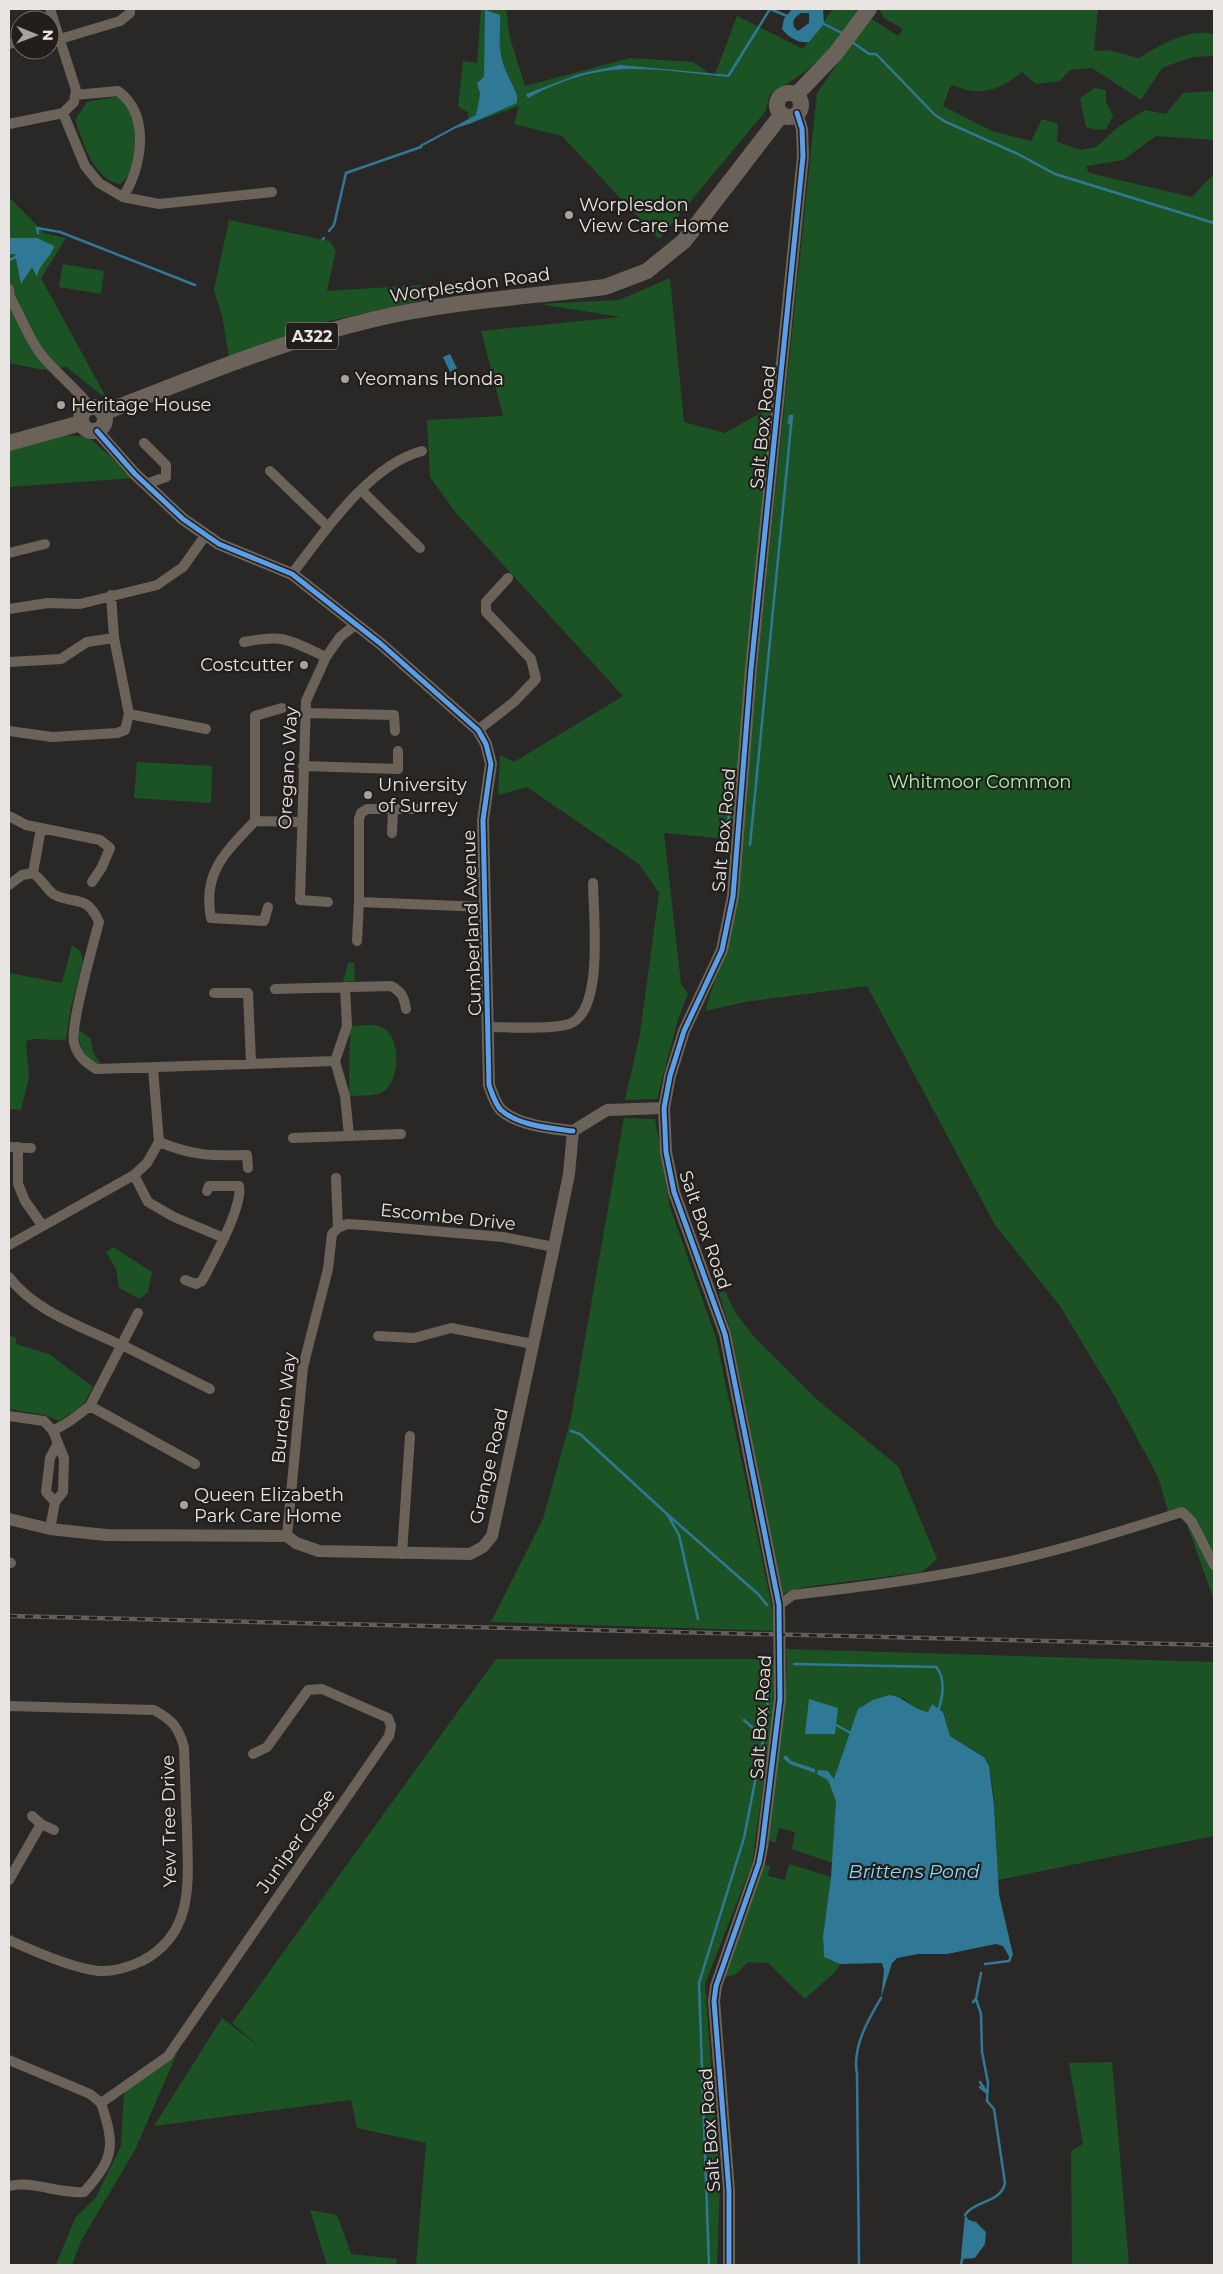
<svg xmlns="http://www.w3.org/2000/svg" width="1223" height="2274" font-family="Montserrat,sans-serif">
<style>
.green{fill:#1b5324}
.water{fill:#307996;fill-rule:evenodd}
.lines{fill:none;stroke-linecap:round;stroke-linejoin:round}
.stream{stroke:#307996;stroke-width:2.5}
.minor{stroke:#6b625a;stroke-width:10}
.tertiary{stroke:#6b625a;stroke-width:12}
.primary{stroke:#6b6359;stroke-width:16}
.rail-casing{stroke:#645f5a;stroke-width:4.5}
.rail{stroke:#221e1b;stroke-width:2.5;stroke-dasharray:8;stroke-linecap:butt}
.cycleway-casing{stroke:#221e1b;stroke-width:8}
.cycleway{stroke:#5a9eea;stroke-width:5}
.poi-dot{fill:#a5a2a0;stroke:#221e1b;stroke-width:2}
.labels{text-anchor:middle;stroke-width:4.5;stroke-linejoin:round;paint-order:stroke}
.shield{fill:#221e1b;stroke:#aca9a6;stroke-width:1}
.shield-label{font-size:16px;font-weight:bold;fill:#e7e4e2}
.poi-label{font-size:18px;fill:#e7e4e2;stroke:#221e1b;text-anchor:start}
.street-label{font-size:18px;fill:#e7e4e2;stroke:#221e1b}
.park-label{font-size:18px;fill:#a1fca8;stroke:#221e1b}
.water-label{font-size:19px;font-style:italic;fill:#8dd6f7;stroke:#221e1b}
</style>
<rect width="100%" height="100%" fill="#2a2826"/>
<path class="green" d="M 481,9 L 506,9 L 510,38 L 525,86 L 630,58 L 693,62 L 714,77 L 737,16 L 803,49 L 833,9 L 865,9 C 839,44 809,73 770,94 L 765,112 L 659,239 L 562,136 L 514,124 L 519,106 L 469,124 L 468,112 L 458,107 L 463,61 L 477,63 Z
M 879,9 L 1098,9 L 1094,51 L 1108,50 L 1139,58 C 1160,45 1189,28 1214,34 L 1214,56 L 1192,57 L 1162,68 L 1141,100 L 1092,68 L 1070,70 L 1060,81 L 1036,84 L 1022,72 C 1001,90 979,98 953,85 L 950,87 L 943,106 L 992,131 L 1031,141 L 1042,119 L 1058,124 L 1057,142 L 1081,150 L 1096,147 L 1118,127 L 1145,110 L 1166,114 L 1183,93 L 1214,91 L 1214,140 L 1156,136 L 1123,160 L 1086,166 L 1089,173 L 1192,197 L 1214,174 L 1214,1600 L 1181,1508 L 1168,1511 L 1158,1477 L 1115,1397 L 1060,1306 L 995,1225 L 867,986 L 745,1002 L 705,1011 L 729,937 L 817,93 L 856,37 L 872,19 L 898,36 L 903,29 L 884,18 Z
M 1095,88 L 1106,90 L 1106,102 L 1113,116 L 1106,129 L 1097,130 L 1086,127 L 1080,98 Z
M 120,96 C 125,104 133,115 135,124 C 139,143 137,172 120,184 C 93,179 83,142 75,120 L 87,102 Z
M 9,197 L 44,233 L 66,238 L 41,278 L 107,399 L 66,367 L 43,370 L 9,363 Z
M 229,220 L 329,241 L 336,250 L 327,291 L 422,285 L 423,300 L 325,322 L 229,358 L 222,316 L 214,290 Z
M 63,264 L 104,271 L 101,294 L 59,287 Z
M 670,278 L 684,422 L 725,433 L 773,406 L 734,820 L 728,839 L 664,833 L 681,984 L 688,994 L 678,1019 L 657,1099 L 625,1100 L 640,1034 L 659,893 L 639,864 L 527,787 L 498,795 L 500,755 L 514,762 L 623,696 L 456,513 L 430,477 L 427,420 L 503,416 L 481,331 L 621,317 L 539,304 L 619,300 Z
M 64,435 L 88,437 L 135,478 L 9,487 L 9,446 Z
M 137,762 L 212,766 L 211,803 L 134,798 Z
M 72,945 L 80,951 L 83,961 L 71,1007 L 66,1039 C 53,1042 41,1037 28,1040 L 26,1043 L 29,1077 L 21,1110 L 9,1109 L 9,973 L 62,983 Z
M 354,962 L 355,981 L 343,982 L 348,963 Z
M 350,1026 C 359,1026 373,1023 381,1027 C 402,1035 400,1080 384,1091 C 376,1097 359,1095 349,1096 Z
M 79,1030 L 90,1038 L 93,1052 L 101,1065 C 85,1060 78,1046 79,1030 Z
M 624,1118 L 655,1119 L 670,1207 L 716,1338 L 777,1631 L 491,1622 L 543,1519 L 571,1418 Z
M 113,1247 L 152,1272 L 148,1292 L 140,1299 L 119,1288 L 116,1269 L 106,1252 Z
M 725,1291 L 735,1312 L 755,1338 L 815,1398 L 898,1466 L 937,1559 L 922,1572 L 804,1587 L 782,1594 L 732,1336 L 719,1293 Z
M 9,1336 L 16,1337 L 16,1344 L 49,1354 L 93,1387 L 83,1405 L 59,1421 L 45,1415 L 9,1409 Z
M 786,1649 L 1214,1662 L 1214,1836 L 998,1880 C 996,1859 997,1767 983,1756 C 976,1750 959,1742 950,1736 L 943,1712 L 932,1704 L 928,1712 L 917,1710 L 902,1697 L 833,1789 L 836,1801 L 833,1863 L 792,1849 L 795,1832 L 779,1828 L 775,1843 L 767,1839 L 787,1670 Z
M 496,1659 L 775,1659 L 773,1714 L 752,1864 L 705,1984 L 720,2184 L 717,2265 L 416,2265 L 426,2143 L 357,2128 L 351,2100 L 154,2126 L 222,2018 L 261,2048 L 232,2023 Z
M 762,1864 L 770,1866 L 768,1876 L 785,1880 L 789,1864 L 831,1877 L 823,1936 L 824,1957 L 840,1964 L 835,1972 L 805,1999 L 768,1963 L 748,1962 L 735,1975 L 725,1977 Z
M 177,2053 L 135,2150 L 81,2241 L 72,2265 L 56,2265 L 75,2218 L 96,2197 L 121,2146 L 124,2091 Z
M 1112,2062 L 1129,2265 L 1072,2265 L 1071,2151 L 1083,2144 L 1069,2063 Z
M 310,2210 L 337,2215 L 351,2254 L 397,2259 L 396,2265 L 327,2265 Z"/>
<path class="water" d="M 792,9 L 823,9 L 824,24 L 809,42 C 799,44 788,37 782,29 L 784,19 ZM 801,13 L 809,13 L 809,23 L 798,31 L 794,27 C 792,20 795,17 801,13 Z
M 485,10 L 500,15 C 501,28 498,41 501,55 C 503,69 512,82 517,96 L 517,103 L 469,124 L 456,128 L 421,147 L 420,145 L 476,115 C 477,111 480,97 480,93 L 477,83 L 484,77 Z
M 620,65 L 729,75 L 729,77 C 648,69 603,57 528,98 L 526,94 L 579,74 Z
M 9,238 L 37,238 L 54,246 C 51,258 39,264 37,277 L 32,267 L 21,284 L 15,254 L 9,254 Z
M 450,354 L 457,368 L 450,372 L 443,357 Z
M 890,1695 C 907,1698 911,1709 928,1712 L 932,1704 L 943,1712 L 950,1736 L 984,1757 L 989,1766 L 994,1805 L 999,1894 L 1013,1955 L 1010,1958 L 1003,1946 L 996,1944 L 947,1954 L 918,1954 L 897,1958 L 892,1963 L 881,1998 L 884,1970 L 882,1963 L 840,1964 L 824,1957 L 823,1936 L 831,1877 L 836,1801 L 828,1780 L 817,1774 L 818,1770 L 828,1771 L 834,1779 L 858,1709 L 873,1700 Z
M 809,1699 L 838,1708 L 835,1734 L 805,1734 Z
M 786,1755 L 791,1761 L 815,1769 L 815,1773 L 790,1764 L 783,1758 Z
M 965,2215 L 969,2220 L 976,2222 L 986,2232 L 985,2244 L 975,2258 L 962,2259 L 961,2256 Z"/>
<g class="lines">
<path class="stream" d="M 824,24 L 842,33
M 852,42 L 869,54 L 876,54 L 935,115 L 944,121 L 1018,154 L 1055,174 L 1214,223
M 729,75 L 770,9 L 787,16
M 329,231 L 334,225 L 346,173 L 421,147
M 38,233 L 37,228 L 60,232 L 195,285
M 323,239 L 324,238
M 9,260 L 16,257
M 789,423 L 790,416
M 728,822 L 731,801
M 750,845 L 792,416
M 571,1431 L 580,1434 L 667,1514 L 679,1535 L 698,1619
M 667,1514 L 758,1594 L 767,1605
M 794,1664 L 936,1667 C 946,1678 943,1697 938,1711
M 744,1720 L 764,1738
M 834,1724 L 851,1733
M 985,1964 L 1009,1961 L 1011,1956
M 973,2002 L 976,1999 L 981,1973
M 980,2082 L 986,2091
M 980,2087 L 986,2092
M 965,2215 C 975,2200 1001,2203 1005,2183 L 994,2109 L 987,2101 L 988,2083 L 982,2052 L 981,2014 L 976,1999
M 709,2265 L 699,1983 L 744,1838 L 768,1715 L 767,1694
M 859,2265 L 857,2074 C 852,2047 868,2020 881,1998
M 961,2265 L 962,2259"/>
<path class="minor" d="M 60,39 L 120,21 L 130,13 L 130,9
M 9,44 L 20,41
M 63,113 L 85,166 L 99,183 L 123,197 C 142,167 151,115 118,91 L 75,95
M 9,124 L 63,113 L 74,102 L 76,90 L 50,9
M 123,197 L 159,204 L 272,192
M 9,289 L 10,297 C 20,315 28,337 40,353 C 55,373 76,387 91,408
M 144,443 L 166,465 L 166,477 L 146,484
M 270,471 L 327,526
M 362,491 L 420,548
M 9,553 L 45,544
M 292,574 C 324,532 369,465 422,451
M 9,609 L 48,603 L 80,604 L 157,585 L 183,567 L 205,536
M 244,642 C 285,634 289,640 326,657
M 9,662 L 61,659 L 87,642 L 114,638
M 306,713 L 394,715 L 395,731
M 129,714 L 206,729
M 478,730 L 514,702 L 536,679 L 531,659 L 486,612 L 486,602 L 508,578
M 9,731 L 52,737 L 117,733 L 125,730 L 129,714 L 114,638 L 111,595
M 303,766 L 398,769 L 398,751
M 419,809 L 367,809 L 361,813 L 359,819 L 359,902 L 484,907
M 9,816 L 26,825 L 41,828
M 255,821 L 255,716 L 282,708
M 392,833 L 393,810
M 33,873 C 43,880 48,892 55,895 C 76,905 87,894 99,922 C 93,945 70,1026 74,1043 C 78,1057 85,1062 96,1069 L 335,1061
M 33,873 L 41,828 L 100,840 L 110,848 L 102,867 L 92,882
M 9,885 L 22,875 L 33,873
M 328,902 L 300,900 L 306,701 L 326,657 L 340,637 L 355,625
M 268,907 L 264,921 L 211,918 C 202,872 226,852 255,821 L 302,822
M 357,941 L 359,902
M 345,987 L 347,1026 L 335,1061 L 345,1096 L 349,1135
M 275,989 L 391,986 C 402,992 404,997 406,1009
M 214,993 L 248,993 L 251,1062
M 488,1027 C 510,1027 550,1030 569,1024 C 605,1012 593,913 593,883
M 293,1138 L 401,1134
M 159,1142 C 194,1156 211,1156 247,1155 L 248,1168
M 9,1147 L 31,1148
M 18,1147 L 18,1184 L 25,1201 L 42,1225
M 134,1175 L 148,1202 L 174,1217 L 224,1238
M 336,1178 L 338,1228
M 9,1245 L 134,1175 L 147,1163 L 159,1142 L 153,1068
M 9,1277 C 33,1310 80,1326 116,1343
M 185,1280 L 196,1284 L 202,1281 C 213,1260 243,1207 239,1186 L 209,1186 L 207,1191
M 378,1336 L 414,1338 L 451,1328 L 533,1344
M 122,1345 L 210,1389
M 90,1406 L 195,1464
M 9,1416 L 44,1421 L 53,1431 L 64,1458 L 63,1492 L 55,1502 L 50,1529
M 53,1431 L 70,1421 L 90,1406 L 138,1313
M 55,1502 L 46,1492 L 50,1458 L 58,1443
M 287,1536 L 303,1367 L 328,1269 L 332,1234 L 338,1228 L 347,1224 L 364,1225 L 503,1237 L 554,1247
M 402,1554 L 410,1436
M 9,1562 L 11,1563
M 779,1605 L 793,1595 C 860,1587 926,1579 992,1565 C 1056,1552 1119,1532 1182,1512 L 1192,1522 L 1214,1565
M 9,1706 L 154,1710 C 172,1720 178,1726 184,1747 C 185,1775 186,1803 187,1830 C 188,1881 195,1933 142,1961 C 129,1967 114,1972 99,1971 C 75,1969 31,1950 9,1940
M 32,1816 L 41,1824 L 54,1830
M 9,1880 L 41,1824
M 9,2060 L 90,2094 L 101,2103
M 101,2103 L 168,2056 L 389,1736 L 391,1726 L 388,1718 L 322,1689 L 308,1690 L 267,1747 L 253,1754
M 9,2186 C 32,2180 58,2194 84,2192 C 115,2158 115,2145 101,2103"/>
<path class="tertiary" d="M 97,431 L 135,474 L 183,519 L 219,544 L 292,574 L 381,644 L 478,730 L 486,744 L 491,764 L 483,820 L 489,1085 C 492,1093 495,1104 501,1110 C 519,1126 551,1128 573,1131
M 573,1131 L 607,1110 L 664,1108
M 9,1519 L 50,1529 L 106,1535 L 287,1536 L 296,1543 L 319,1551 L 470,1554 L 483,1547 L 492,1536 L 554,1247 L 569,1174 L 573,1131
M 729,2265 L 729,2191 L 714,2001 L 716,1986 L 759,1863 L 762,1847 L 780,1699 L 779,1605 L 725,1334 L 674,1192 L 666,1152 L 664,1108 L 670,1076 L 684,1031 L 722,950 L 733,896 L 751,669 L 803,156 L 802,129 L 797,113"/>
<path class="primary" d="M777 105a12 12 0 1 1 24 0a12 12 0 1 1-24 0Z
M 796,95 L 836,53 L 869,9
M81 419a12 12 0 1 1 24 0a12 12 0 1 1-24 0Z
M 103,413 C 193,378 281,341 375,319 C 450,301 528,297 605,287 L 647,271 L 684,241 L 782,114
M 9,443 L 81,423"/>
<defs>
<path id="rail" d="M 9,1616 L 1214,1645"/>
</defs>
<use href="#rail" class="rail-casing"/>
<use href="#rail" class="rail"/>
<defs>
<path id="cycleway" d="M 97,431 L 135,474 L 183,519 L 219,544 L 292,574 L 381,644 L 478,730 L 486,744 L 491,764 L 483,820 L 489,1085 C 492,1093 495,1104 501,1110 C 519,1126 551,1128 573,1131
M 729,2265 L 729,2191 L 714,2001 L 716,1986 L 759,1863 L 762,1847 L 780,1699 L 779,1605 L 725,1334 L 674,1192 L 666,1152 L 664,1108 L 670,1076 L 684,1031 L 722,950 L 733,896 L 751,669 L 803,156 L 802,129 L 797,113"/>
</defs>
<use href="#cycleway" class="cycleway-casing"/>
<use href="#cycleway" class="cycleway"/>
</g>
<g class="poi-dot">
<circle cx="569" cy="215" r="5"/>
<circle cx="345" cy="379" r="5"/>
<circle cx="61" cy="405" r="5"/>
<circle cx="304" cy="665" r="5"/>
<circle cx="368" cy="795" r="5"/>
<circle cx="184" cy="1505" r="5"/>
</g>
<g class="labels">
<rect class="shield" x="286" y="322.5" width="52" height="27" rx="4"/>
<g class="shield-label">
<text x="312" y="342">A322</text>
</g>
<g class="poi-label">
<text x="579" y="211">Worplesdon<tspan x="579" dy="21">View Care Home</tspan></text>
<text x="355" y="385">Yeomans Honda</text>
<text x="71" y="411">Heritage House</text>
<text x="294" y="671" text-anchor="end">Costcutter</text>
<text x="378" y="791">University<tspan x="378" dy="21">of Surrey</tspan></text>
<text x="194" y="1501">Queen Elizabeth<tspan x="194" dy="21">Park Care Home</tspan></text>
</g>
<g class="street-label">
<text transform="translate(470 285) rotate(-8)" y="6">Worplesdon Road</text>
<text transform="translate(763 427) rotate(-84)" y="6">Salt Box Road</text>
<text transform="translate(288 768) rotate(-87)" y="6">Oregano Way</text>
<text transform="translate(724 830) rotate(-85)" y="6">Salt Box Road</text>
<text transform="translate(472 923) rotate(-92)" y="6">Cumberland Avenue</text>
<text transform="translate(448 1217) rotate(6)" y="6">Escombe Drive</text>
<text transform="translate(705 1230) rotate(71)" y="6">Salt Box Road</text>
<text transform="translate(284 1408) rotate(-84)" y="6">Burden Way</text>
<text transform="translate(489 1466) rotate(-77)" y="6">Grange Road</text>
<text transform="translate(761 1717) rotate(-86)" y="6">Salt Box Road</text>
<text transform="translate(169 1821) rotate(-91)" y="6">Yew Tree Drive</text>
<text transform="translate(296 1841) rotate(-55)" y="6">Juniper Close</text>
<text transform="translate(710 2130) rotate(-94)" y="6">Salt Box Road</text>
</g>
<g class="park-label">
<text x="980" y="788">Whitmoor Common</text>
</g>
<g class="water-label">
<text x="914" y="1878">Brittens Pond</text>
</g>
</g>
<rect width="1223" height="2274" fill="none" stroke="#e7e4e2" stroke-width="20"/>
<g transform="translate(35 35) rotate(91)"><circle r="24" fill="#221e1b" stroke="#716d6b"/>
<path d="M0-4L9 19L0 12L-9 19Z" fill="#a5a2a0"/>
<text y="-8" font-size="14" font-weight="bold" text-anchor="middle" fill="#e7e4e2">N</text>
</g>
</svg>
